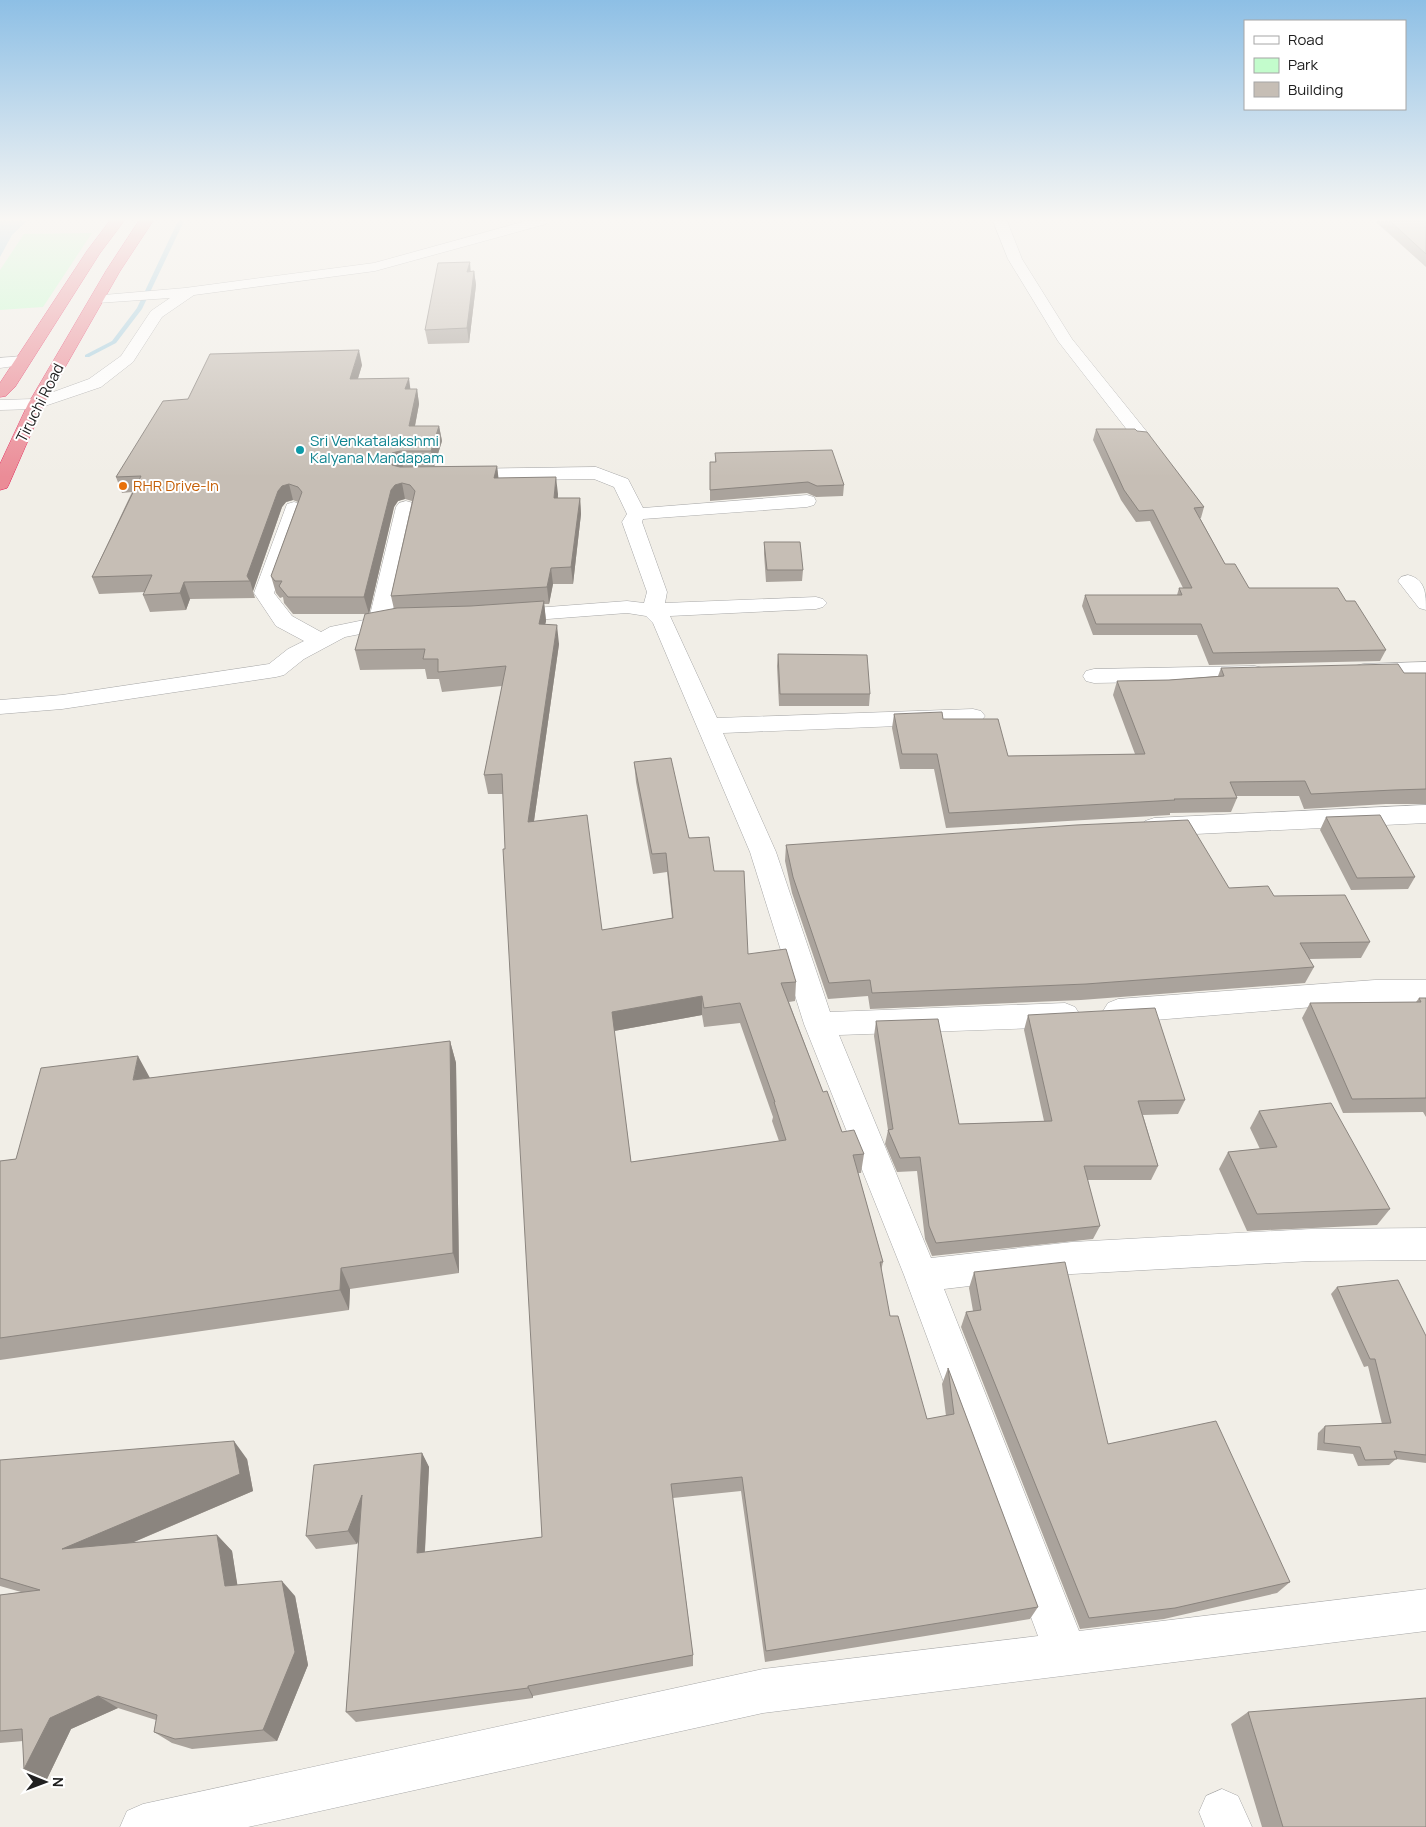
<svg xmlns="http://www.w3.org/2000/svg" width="1426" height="1827" font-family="Manrope,sans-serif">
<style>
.park{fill:#c3fccc}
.water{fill:#a6cfe0}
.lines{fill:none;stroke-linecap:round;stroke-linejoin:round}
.stream{fill:#a6cfe0;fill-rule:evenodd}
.minor-casing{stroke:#a7a7a7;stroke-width:1}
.highway-casing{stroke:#e22055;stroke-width:1}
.minor{fill:#fff;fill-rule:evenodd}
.highway{fill:#eb8c97;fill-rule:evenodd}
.wall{fill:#aaa39c;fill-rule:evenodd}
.shaded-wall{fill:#8b857f}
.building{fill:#c6beb5;stroke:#8b857f;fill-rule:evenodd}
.culture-dot{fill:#0f9aa8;stroke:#fff;stroke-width:2}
.food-dot{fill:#e8710a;stroke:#fff;stroke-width:2}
.labels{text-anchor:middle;stroke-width:4;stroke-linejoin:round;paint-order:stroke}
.far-street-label{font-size:15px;fill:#202020;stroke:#fff}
.far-culture-label{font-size:15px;fill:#0d838f;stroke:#fff;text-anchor:start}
.far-food-label{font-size:15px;fill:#c56008;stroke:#fff;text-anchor:start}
</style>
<rect width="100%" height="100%" fill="#f1eee7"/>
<path class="park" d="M 92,233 L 43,307 L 0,310 L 0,270 L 24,234 Z"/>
<path class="water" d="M 0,221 L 27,221 L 12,235 L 0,257 Z"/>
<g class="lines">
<path class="stream" d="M 178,221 L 184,221 L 142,309 L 116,343 L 89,357 L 85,357 L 85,355 L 112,341 L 137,308 Z"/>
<defs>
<path id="minor" d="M 526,221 L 548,221 L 546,224 L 375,271 L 194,295 L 162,317 L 133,362 L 101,387 L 36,409 L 0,410 L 0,400 L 34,399 L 89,379 L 121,356 L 151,311 L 170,298 L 97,303 L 92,302 L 90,299 L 92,296 L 185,288 L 374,263 Z
M 993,221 L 1007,221 L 1022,259 L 1072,339 L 1147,432 L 1150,436 L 1147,440 L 1141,441 L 1135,440 L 1058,341 L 1008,259 Z
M 23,356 L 29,358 L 31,361 L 29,364 L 0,368 L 0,358 Z
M 596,467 L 628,479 L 643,508 L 807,495 L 814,497 L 816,501 L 814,505 L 807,507 L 643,519 L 642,522 L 667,592 L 665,603 L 816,597 L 823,599 L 827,603 L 823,607 L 816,609 L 670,616 L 717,718 L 973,709 L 981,711 L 985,716 L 981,721 L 973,723 L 723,733 L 776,852 L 830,1012 L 1065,1003 L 1075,1007 L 1080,1015 L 1075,1023 L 1065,1027 L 839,1035 L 931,1258 L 1072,1242 L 1311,1229 L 1426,1228 L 1426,1260 L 1311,1261 L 1072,1274 L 944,1289 L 1079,1631 L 1426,1589 L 1426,1631 L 763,1713 L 248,1827 L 120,1827 L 127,1811 L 143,1804 L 763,1669 L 1038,1636 L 904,1275 L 804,1024 L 750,852 L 653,623 L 646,616 L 627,613 L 508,622 L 500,621 L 497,616 L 500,611 L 508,610 L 627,601 L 644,603 L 647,592 L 622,522 L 627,514 L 614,487 L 594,479 L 462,481 L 455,479 L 453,475 L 455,471 L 462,469 Z
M 406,501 L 413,503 L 416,507 L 392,615 L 398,614 L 406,615 L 409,620 L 406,625 L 345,637 L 304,659 L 284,675 L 276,677 L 62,709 L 0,714 L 0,700 L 62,695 L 269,664 L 288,649 L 304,641 L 276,626 L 254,593 L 287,504 L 294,502 L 301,504 L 304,508 L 274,593 L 292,616 L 321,632 L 330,627 L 369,619 L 396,507 L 399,503 Z
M 1408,575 C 1426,579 1426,595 1426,610 L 1419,608 L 1398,581 L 1401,577 Z
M 1426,662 L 1426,676 L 1363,678 L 1355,676 L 1352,671 L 1355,666 L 1363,664 Z
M 1255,666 L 1263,668 L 1266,673 L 1263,678 L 1255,680 L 1094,683 L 1086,681 L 1083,676 L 1086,671 L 1094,669 Z
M 1426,805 L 1426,823 L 1154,836 L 1145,833 L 1141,827 L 1145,821 L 1154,818 Z
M 1375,980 L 1426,980 L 1426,1002 L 1375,1002 L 1118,1023 L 1108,1019 L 1103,1011 L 1108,1003 L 1118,999 Z
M 1222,1789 L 1238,1796 L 1252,1827 L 1205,1827 L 1199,1812 L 1206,1796 Z"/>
<path id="highway" d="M 110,221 L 124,221 L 100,253 L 15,387 L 6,396 L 0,397 L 0,383 L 87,251 Z
M 139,221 L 153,221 L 120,271 L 44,404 L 9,484 L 7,488 L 0,490 L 0,464 L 28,404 L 106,271 Z"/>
</defs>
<use href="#minor" class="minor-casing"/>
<use href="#highway" class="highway-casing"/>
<use href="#minor" class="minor"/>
<use href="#highway" class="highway"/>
</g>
<path class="wall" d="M 1377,221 L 1426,221 L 1426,267 L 1376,222 Z
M 474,271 L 476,285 L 469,343 L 428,344 L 425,330 Z
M 362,365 L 358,379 L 410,389 L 417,389 L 419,404 L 415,426 L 439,426 L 442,441 L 434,466 L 497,466 L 498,478 L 558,494 L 558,498 L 580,498 L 581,514 L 573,584 L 553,584 L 549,604 L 544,604 L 546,621 L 545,624 L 559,644 L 534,821 L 602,930 L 672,918 L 667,872 L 653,874 L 636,782 L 634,762 L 714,871 L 748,954 L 796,982 L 795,1001 L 789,1002 L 823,1092 L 842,1132 L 864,1154 L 861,1173 L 858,1173 L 883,1262 L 881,1271 L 890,1316 L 927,1419 L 946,1416 L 942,1384 L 948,1368 L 1038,1607 L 1030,1619 L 765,1662 L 741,1491 L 673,1498 L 693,1655 L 693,1666 L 533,1696 L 533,1698 L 356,1722 L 346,1712 L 359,1539 L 357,1544 L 316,1549 L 306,1536 L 422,1453 L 429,1467 L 425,1552 L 542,1537 L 503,794 L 488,794 L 484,775 L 502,686 L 442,692 L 439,679 L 427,679 L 425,669 L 360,670 L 355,650 L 368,614 L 293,614 L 284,603 L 283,597 L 280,598 L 276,593 L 271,576 L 298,502 L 293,500 L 286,502 L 282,507 L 253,591 L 255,598 L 190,599 L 186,610 L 150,612 L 143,595 L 145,592 L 99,594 L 92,577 L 132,492 L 122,493 L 116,477 L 188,399 ZM 405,499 L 412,501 L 391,596 L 394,609 L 369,614 L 394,507 L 398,501 ZM 702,1015 L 704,1027 L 740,1023 L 773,1117 L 772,1121 L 779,1141 L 631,1162 L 614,1031 Z
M 1096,429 L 1204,507 L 1201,518 L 1200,518 L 1225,564 L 1249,588 L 1346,601 L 1386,650 L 1380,661 L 1209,665 L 1197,635 L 1093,635 L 1082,606 L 1085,595 L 1177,595 L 1179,588 L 1183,588 L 1150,521 L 1136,522 L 1121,500 L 1093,440 Z
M 715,453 L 844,485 L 843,496 L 816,497 L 807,493 L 710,501 L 710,462 L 715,462 Z
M 764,542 L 803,570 L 802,581 L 766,582 L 764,554 Z
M 778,654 L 870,694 L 869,706 L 779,706 L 777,666 Z
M 1221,668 L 1404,673 L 1426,673 L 1426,804 L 1386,804 L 1304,809 L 1299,796 L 1236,796 L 1237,798 L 1231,812 L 1170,813 L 1170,815 L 946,828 L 934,769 L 900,769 L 892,728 L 894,714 L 943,719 L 1008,756 L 1135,754 L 1113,695 L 1117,681 L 1169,680 L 1218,676 Z
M 1326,817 L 1415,877 L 1408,889 L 1351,890 L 1320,830 Z
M 786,845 L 1229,888 L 1274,896 L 1370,942 L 1361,958 L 1309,959 L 1314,967 L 1305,983 L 1081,1000 L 870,1009 L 868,996 L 828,999 L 792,893 L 785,861 Z
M 1419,998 L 1426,998 L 1426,1117 L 1423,1112 L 1343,1113 L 1302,1018 L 1310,1003 L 1416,1002 Z
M 1028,1015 L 1185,1100 L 1178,1114 L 1143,1115 L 1158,1166 L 1151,1180 L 1087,1180 L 1100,1226 L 1093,1239 L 932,1256 L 925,1239 L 917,1171 L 897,1172 L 885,1144 L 888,1130 L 874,1036 L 876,1021 L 959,1124 L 1044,1121 L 1024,1030 Z
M 450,1041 L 456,1063 L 459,1273 L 350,1289 L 349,1310 L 0,1360 L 0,1161 L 16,1159 L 150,1078 Z
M 1259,1111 L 1390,1209 L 1377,1225 L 1247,1231 L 1219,1169 L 1228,1152 L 1260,1149 L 1250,1128 Z
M 974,1272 L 1108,1444 L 1290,1582 L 1277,1593 L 1164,1619 L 1080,1629 L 961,1327 L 966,1312 L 973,1311 L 969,1288 Z
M 1337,1287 L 1426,1336 L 1426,1463 L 1396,1459 L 1389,1465 L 1358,1466 L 1353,1454 L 1317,1450 L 1318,1433 L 1325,1426 L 1382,1424 L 1368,1366 L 1364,1367 L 1331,1294 Z
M 247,1459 L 253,1491 L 132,1543 L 217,1535 L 232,1551 L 237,1585 L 295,1596 L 308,1665 L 277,1741 L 192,1749 L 172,1743 L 154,1732 L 156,1720 L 118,1708 L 71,1729 L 47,1779 L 24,1769 L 23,1741 L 0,1743 L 0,1595 L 21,1592 L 0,1586 L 0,1460 Z
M 1248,1712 L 1426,1827 L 1262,1827 L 1231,1724 Z"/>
<path class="shaded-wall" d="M 470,262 L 471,276 L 467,272 Z
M 474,271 L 476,285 L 469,343 L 467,328 Z
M 359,350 L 362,365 L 353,394 L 350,379 Z
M 409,378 L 411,394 L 405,389 Z
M 417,389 L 419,404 L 412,441 L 409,426 Z
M 439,426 L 442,441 L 434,467 L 431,451 Z
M 400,451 L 403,467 L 395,469 L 389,460 L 392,453 Z
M 497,466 L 499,482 L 494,478 Z
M 556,477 L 558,494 L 556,515 L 554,498 Z
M 402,483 L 405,499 L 398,501 L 394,507 L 369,614 L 364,597 L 391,490 L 395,485 Z
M 289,484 L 293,500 L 286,502 L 282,507 L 253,591 L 250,581 L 247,576 L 278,491 L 282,486 Z
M 580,498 L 581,514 L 573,584 L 571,567 Z
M 551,568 L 553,584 L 549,604 L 547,587 Z
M 184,582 L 190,599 L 186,610 L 180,593 Z
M 544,601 L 546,621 L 541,644 L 539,624 Z
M 557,625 L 559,644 L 531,842 L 528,822 Z
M 702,996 L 702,1015 L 614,1031 L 612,1012 Z
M 450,1041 L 456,1063 L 459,1273 L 453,1253 Z
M 138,1056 L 150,1078 L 133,1080 Z
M 341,1268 L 350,1289 L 349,1310 L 340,1290 Z
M 234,1441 L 247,1459 L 253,1491 L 82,1564 L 62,1549 Z
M 422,1453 L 429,1467 L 424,1566 L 417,1553 Z
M 362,1495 L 371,1510 L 357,1544 L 348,1531 Z
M 217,1535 L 232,1551 L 240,1601 L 225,1586 Z
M 282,1581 L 295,1596 L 308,1665 L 277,1741 L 263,1730 Z
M 528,1686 L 533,1696 L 533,1698 L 528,1688 Z
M 98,1696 L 118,1708 L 71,1729 L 47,1779 L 24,1769 L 50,1718 Z"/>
<path class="building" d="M 1390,221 L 1426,221 L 1426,254 Z
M 470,262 L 467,272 L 474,271 L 467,328 L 425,330 L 438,263 Z
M 359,350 L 350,379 L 409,378 L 405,389 L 417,389 L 409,426 L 439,426 L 431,451 L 400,451 L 392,453 L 389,460 L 392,465 L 400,467 L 497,466 L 494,478 L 556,477 L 554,498 L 580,498 L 571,567 L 551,568 L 547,587 L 391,596 L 415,491 L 410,485 L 402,483 L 395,485 L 391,490 L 364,597 L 288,597 L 279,586 L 282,581 L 275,581 L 271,576 L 302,492 L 298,487 L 289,484 L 282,486 L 278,491 L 247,576 L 250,581 L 184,582 L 180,593 L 143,595 L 152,575 L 92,577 L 141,476 L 116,477 L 163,401 L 188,399 L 210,354 Z
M 1096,429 L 1135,429 L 1137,431 L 1147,432 L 1204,507 L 1194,508 L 1225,564 L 1235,564 L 1249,588 L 1338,588 L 1346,601 L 1355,601 L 1386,650 L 1213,653 L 1201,624 L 1096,624 L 1085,595 L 1182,595 L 1179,588 L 1192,588 L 1153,510 L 1139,511 L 1124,490 Z
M 832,450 L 844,485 L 817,486 L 808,482 L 710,490 L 710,462 L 716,462 L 715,453 Z
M 764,542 L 800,542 L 803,570 L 767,570 Z
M 544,601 L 539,624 L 557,625 L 528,822 L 587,815 L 602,930 L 673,918 L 666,853 L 652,854 L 634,762 L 671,758 L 689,838 L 709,837 L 714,871 L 744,871 L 748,954 L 786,949 L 796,982 L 781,983 L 823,1092 L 827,1091 L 842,1132 L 854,1130 L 864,1154 L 853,1155 L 883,1262 L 880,1262 L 890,1316 L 898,1316 L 927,1419 L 954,1414 L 948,1368 L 1038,1607 L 766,1651 L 742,1477 L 671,1484 L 693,1655 L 528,1686 L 528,1688 L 346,1712 L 362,1495 L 348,1531 L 306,1536 L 314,1465 L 422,1453 L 417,1553 L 542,1537 L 503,849 L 505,849 L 502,774 L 484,775 L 506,666 L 438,672 L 438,659 L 423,659 L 425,649 L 355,650 L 365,614 L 397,608 L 471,606 ZM 702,996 L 704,1008 L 740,1003 L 775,1102 L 774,1102 L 786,1140 L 631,1162 L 612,1012 Z
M 778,654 L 867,655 L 870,694 L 780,694 Z
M 1398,664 L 1404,673 L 1426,673 L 1426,789 L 1394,790 L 1311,794 L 1305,781 L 1230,782 L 1237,798 L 1174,799 L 1175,800 L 949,813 L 937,754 L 902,754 L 894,714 L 942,712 L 943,719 L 998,719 L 1008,756 L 1145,754 L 1117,681 L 1169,680 L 1224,676 L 1221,668 Z
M 1380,815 L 1415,877 L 1357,878 L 1326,817 Z
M 1188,820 L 1229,888 L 1268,886 L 1274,896 L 1345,895 L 1370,942 L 1300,943 L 1314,967 L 1086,984 L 872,993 L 870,980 L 829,983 L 793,877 L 786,845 L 1076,825 Z
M 1419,998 L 1426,998 L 1426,1098 L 1352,1099 L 1310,1003 L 1421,1002 Z
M 1155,1008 L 1185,1100 L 1138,1101 L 1158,1166 L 1084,1166 L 1100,1226 L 936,1243 L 929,1226 L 920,1157 L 900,1158 L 888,1130 L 893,1129 L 876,1021 L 938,1019 L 959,1124 L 1052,1121 L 1028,1015 Z
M 450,1041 L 453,1253 L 341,1268 L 340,1290 L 0,1338 L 0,1161 L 16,1159 L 41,1068 L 138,1056 L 133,1080 Z
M 1331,1103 L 1390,1209 L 1257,1214 L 1228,1152 L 1277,1147 L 1259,1111 Z
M 1065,1262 L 1108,1444 L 1216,1421 L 1290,1582 L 1175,1608 L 1089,1618 L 966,1312 L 981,1310 L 974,1272 Z
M 1398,1280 L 1426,1336 L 1426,1455 L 1394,1451 L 1397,1459 L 1365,1460 L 1360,1447 L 1324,1443 L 1325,1426 L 1391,1423 L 1375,1359 L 1370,1359 L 1337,1287 Z
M 234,1441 L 240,1474 L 62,1549 L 217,1535 L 225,1586 L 282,1581 L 295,1652 L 263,1730 L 175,1739 L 154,1732 L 157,1715 L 98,1696 L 50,1718 L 24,1769 L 22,1729 L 0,1731 L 0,1595 L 40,1590 L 0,1578 L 0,1460 Z
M 1426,1698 L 1426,1827 L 1283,1827 L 1248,1712 Z"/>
<linearGradient id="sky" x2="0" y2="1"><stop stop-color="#8dbfe5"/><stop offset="0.46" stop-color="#f9f7f4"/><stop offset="1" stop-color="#f9f7f4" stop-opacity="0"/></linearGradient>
<rect width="1426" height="477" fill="url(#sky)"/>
<circle class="culture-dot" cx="300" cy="450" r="5"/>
<circle class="food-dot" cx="123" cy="486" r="5"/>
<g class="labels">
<g class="far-street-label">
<text transform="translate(40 403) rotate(-63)" y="5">Tiruchi Road</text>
</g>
<g class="far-culture-label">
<text x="310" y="446">Sri Venkatalakshmi<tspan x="310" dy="17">Kalyana Mandapam</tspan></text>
</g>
<g class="far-food-label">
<text x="133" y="491">RHR Drive-In</text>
</g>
</g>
<rect x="1244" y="20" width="162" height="90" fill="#ffffff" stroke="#a6a6a6"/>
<rect x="1254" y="36" width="25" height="8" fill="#ffffff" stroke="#a6a6a6"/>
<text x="1288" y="45" font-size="15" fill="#202020">Road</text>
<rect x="1254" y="58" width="25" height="15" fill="#c3fccc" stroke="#a6a6a6"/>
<text x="1288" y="70" font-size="15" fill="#202020">Park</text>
<rect x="1254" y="82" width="25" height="15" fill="#c6beb5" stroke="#a6a6a6"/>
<text x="1288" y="95" font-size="15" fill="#202020">Building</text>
<g transform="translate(45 1782) rotate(91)" stroke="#ffffff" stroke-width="4" paint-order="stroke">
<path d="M0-4L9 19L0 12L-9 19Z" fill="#202020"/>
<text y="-8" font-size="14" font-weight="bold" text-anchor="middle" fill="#202020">N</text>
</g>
</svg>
